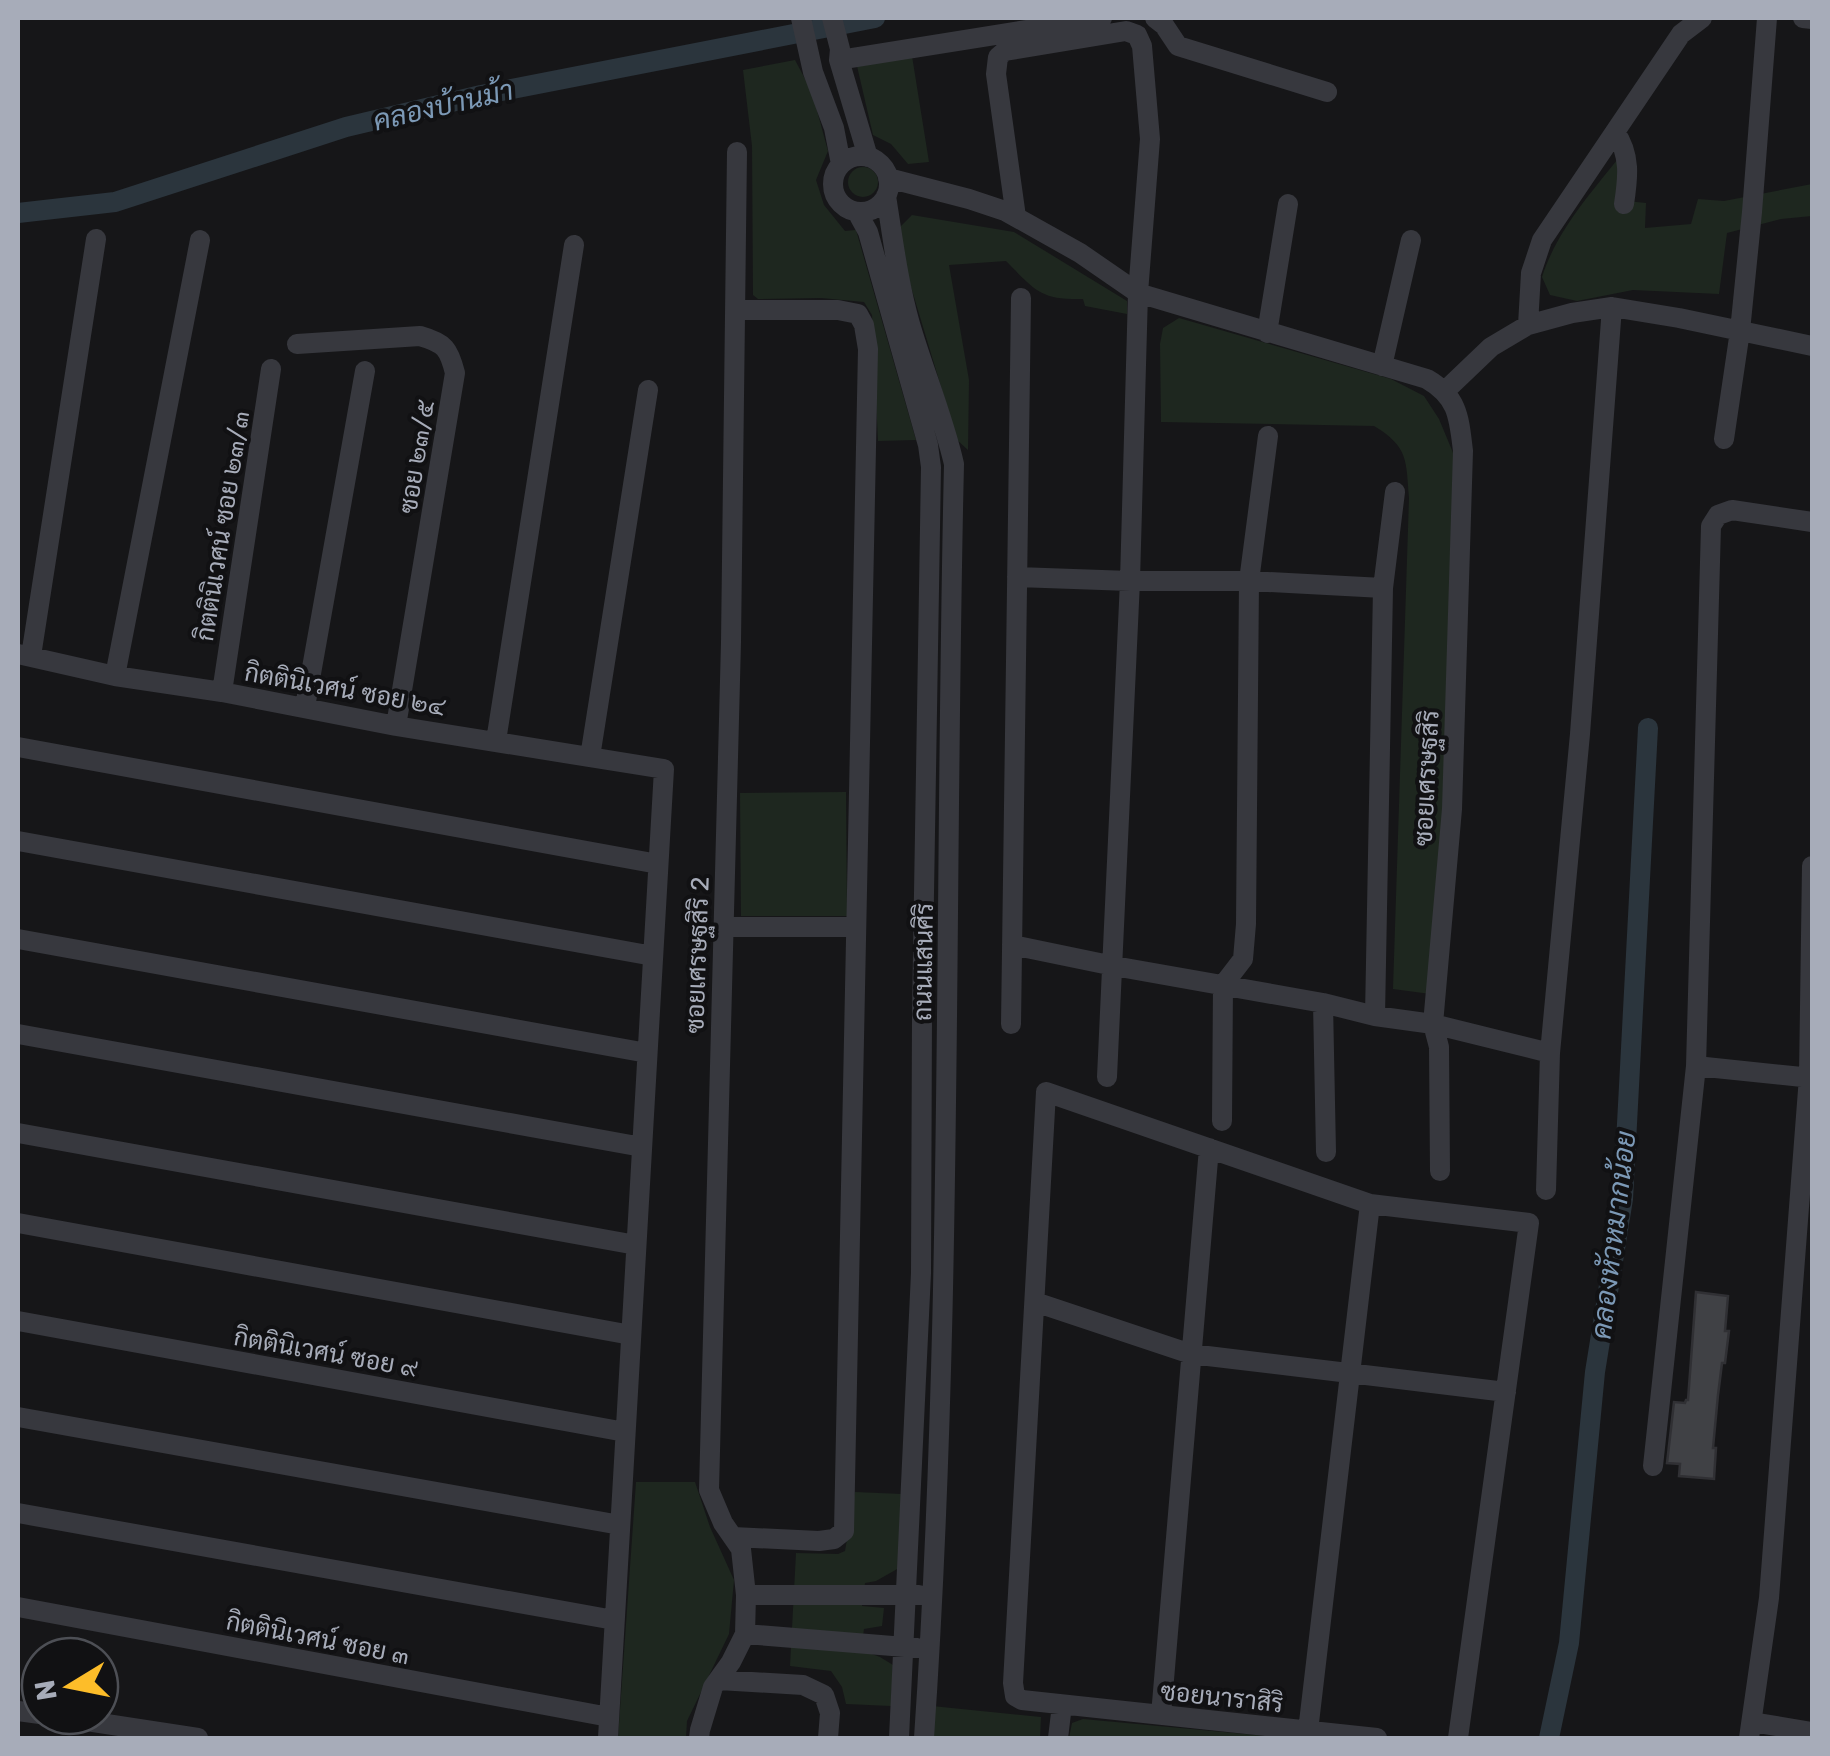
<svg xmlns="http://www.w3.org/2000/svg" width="1830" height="1756" font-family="Rubik,Sarabun,sans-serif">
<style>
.green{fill:#1e271f}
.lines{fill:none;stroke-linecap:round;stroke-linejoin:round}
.canal{stroke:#2b353d;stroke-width:20}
.building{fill:#404145;stroke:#303034;stroke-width:2.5}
.street{stroke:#37383e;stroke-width:20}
.labels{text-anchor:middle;stroke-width:8;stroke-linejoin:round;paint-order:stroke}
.street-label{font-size:25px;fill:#a7acb9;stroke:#111113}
.water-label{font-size:28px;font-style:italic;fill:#7c99b6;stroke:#111113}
</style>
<rect width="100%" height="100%" fill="#161618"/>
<path class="green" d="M 912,56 L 929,162 L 908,164 L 891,144 L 873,135 L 857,66 Z
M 795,60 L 812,92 L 828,151 L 816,180 L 824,205 L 845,231 L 856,230 L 916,440 L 878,441 L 872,315 L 864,302 L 821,298 L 758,299 L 753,295 L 752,146 L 743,70 Z
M 1621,155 L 1617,200 L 1646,203 L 1645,228 L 1691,224 L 1698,199 L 1724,201 L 1812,184 L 1812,216 L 1781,219 L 1727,233 L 1719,294 L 1633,290 L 1577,301 L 1550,295 L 1542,277 C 1557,230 1591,193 1621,155 Z
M848 182a15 15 0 1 1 30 0a15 15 0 1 1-30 0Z
M 912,215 L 1014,232 L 1127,301 L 1127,314 L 1085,306 L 1083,299 C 1040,300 1035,290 1006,261 L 949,265 L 969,380 L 968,450 L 957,440 L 899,247 L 901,226 Z
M 1179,318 L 1391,379 L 1424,396 L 1439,419 L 1454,455 L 1438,995 L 1393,989 L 1409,498 C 1406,461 1409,447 1374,426 L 1161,422 L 1160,344 L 1163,328 Z
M 846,792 L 847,916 L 741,916 L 740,793 Z
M 636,1482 L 695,1482 L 710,1527 L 734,1580 L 729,1634 L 687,1721 L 686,1738 L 618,1738 Z
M 855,1492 L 902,1494 L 899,1568 L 876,1581 L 865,1583 L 862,1606 L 884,1608 L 882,1626 L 864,1629 L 861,1650 L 880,1657 L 893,1665 L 891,1706 L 846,1704 L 842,1687 L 831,1671 L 790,1666 L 796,1553 L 838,1554 L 845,1551 Z
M 932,1706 L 1041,1717 L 1040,1738 L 931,1738 Z
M 1083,1719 L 1288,1738 L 1069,1738 L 1072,1723 Z"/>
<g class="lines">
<path class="canal" d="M 18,213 L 115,202 L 346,127 L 481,95 L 875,18
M 1549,1738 L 1569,1643 L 1595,1372 L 1623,1199 L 1648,728"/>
</g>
<path class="building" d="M 1696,1292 L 1728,1296 L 1725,1331 L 1729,1331 L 1725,1363 L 1722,1363 L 1718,1395 L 1713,1448 L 1716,1448 L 1714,1479 L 1679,1476 L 1680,1464 L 1667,1463 L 1674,1402 L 1685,1403 L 1686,1400 L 1688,1400 Z"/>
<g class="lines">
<path class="street" d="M 801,18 L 813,72 L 834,128 L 841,164
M 832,18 L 840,49 L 839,60 L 868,157
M 1155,18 L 1164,25 L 1178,46 L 1327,92
M 1803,18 L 1812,19
M 839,60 L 1102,18
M 1615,132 C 1631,155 1628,178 1624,204
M833 184a28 28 0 1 1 56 0a28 28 0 1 1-56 0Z
M 888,178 L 969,199 L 1005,211 L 1080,253 L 1138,293 L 1427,379 C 1458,397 1459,417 1463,451 L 1452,809 L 1433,1024 L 1439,1047 L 1440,1171
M 886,196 C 893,239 898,282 910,324 C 924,372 943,416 954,464 C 944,889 953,1315 924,1738
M 857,212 L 868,232 L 928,445 L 931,467 L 922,1015 L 921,1273 L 899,1738
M 1016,217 L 996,74 L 998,57 L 1005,51 L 1126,31 L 1137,35 L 1142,46 L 1150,139 L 1138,293 L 1130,581 L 1107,1077
M 1528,325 L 1531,273 L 1542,240 L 1681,34 L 1702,18
M 1267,333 L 1288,204
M 297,344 L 420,336 C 445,343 449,349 455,373 L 396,726
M 1382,366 L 1411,240
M 1446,390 L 1491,347 L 1528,325 L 1572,313 L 1612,307 L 1679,318 L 1812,346
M 1724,439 L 1740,331 L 1752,212 L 1767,18
M 1017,577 L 1130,581 L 1249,581 L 1383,588
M 18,654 L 115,676 L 222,692 L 396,726 L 664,769 L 608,1738
M 31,656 L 96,239
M 115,676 L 200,240
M 222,692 L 271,369
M 305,707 L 365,371
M 496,741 L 574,245
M 18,747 L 658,864
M 590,757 L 648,390
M 18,841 L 653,956
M 723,927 L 856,927
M 18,939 L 647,1053
M 1012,945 L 1114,966 L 1323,1003 L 1375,1016 L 1433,1024 L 1550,1053
M 1323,1003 L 1326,1152
M 1375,1016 L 1383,588 L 1395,492
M 1011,1024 L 1021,298
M 18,1034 L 642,1147
M 1696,1066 L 1812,1078
M 1222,1121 L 1223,985 L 1243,959 L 1246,924 L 1249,581 L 1268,436
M 18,1133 L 636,1245
M 1546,1190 L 1550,1053 L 1580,734 L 1612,307
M 18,1223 L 631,1335
M 1035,1302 L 1191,1354 L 1506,1392
M 18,1321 L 625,1432
M 18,1417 L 620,1525
M 1653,1466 L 1696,1066 L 1711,526 L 1718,515 L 1732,510 L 1812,522
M 18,1513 L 614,1620
M 733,1537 L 819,1541 L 834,1539 L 844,1531 L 868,349 L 864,325 L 858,314 L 838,310 L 736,310
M 746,1595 L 919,1595
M 18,1607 L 609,1717
M 745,1634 L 917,1648
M 719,1680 L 803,1685 L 824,1695 L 830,1713 L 828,1738
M 18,1711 L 40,1714
M 1161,1715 L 1209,1148
M 54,1716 L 198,1738
M 1752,1722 L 1812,1732
M 1308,1731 L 1370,1204
M 699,1738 L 700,1730 L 713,1687 L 731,1662 L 745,1634 L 746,1595 L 741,1549 L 723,1523 L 709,1490 L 731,642 L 737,152
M 1058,1738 L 1062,1705
M 1377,1738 L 1022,1700 L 1015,1696 L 1013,1683 L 1046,1092 L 1370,1204 L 1529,1223 L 1458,1738
M 1749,1738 L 1769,1598 L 1809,1077 L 1812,866"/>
</g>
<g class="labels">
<g class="street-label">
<text transform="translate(416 457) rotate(-81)" y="9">ซอย ๒๓/๕</text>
<text transform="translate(222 526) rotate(-81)" y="9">กิตตินิเวศน์ ซอย ๒๓/๓</text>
<text transform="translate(345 689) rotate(10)" y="9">กิตตินิเวศน์ ซอย ๒๔</text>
<text transform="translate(1426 778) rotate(-87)" y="9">ซอยเศรษฐสิริ</text>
<text transform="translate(697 955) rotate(-88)" y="9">ซอยเศรษฐสิริ 2</text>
<text transform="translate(923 962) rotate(-89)" y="9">ถนนแสนศิริ</text>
<text transform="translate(326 1352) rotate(10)" y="9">กิตตินิเวศน์ ซอย ๙</text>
<text transform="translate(318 1638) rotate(11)" y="9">กิตตินิเวศน์ ซอย ๓</text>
<text transform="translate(1222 1697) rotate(6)" y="9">ซอยนาราสิริ</text>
</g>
<g class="water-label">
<text transform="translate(443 105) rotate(-13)" y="10">คลองบ้านม้า</text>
<text transform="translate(1613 1235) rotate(-83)" y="10">คลองหัวหมากน้อย</text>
</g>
</g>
<rect width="1830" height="1756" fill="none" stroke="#a7acb9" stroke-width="40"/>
<g transform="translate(70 1686) rotate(260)"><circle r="48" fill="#111113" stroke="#4d4f55" stroke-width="2.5"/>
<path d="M0-8L18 38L0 25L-18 38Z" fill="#fdbd29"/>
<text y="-15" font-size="28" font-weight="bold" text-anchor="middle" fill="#a7acb9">N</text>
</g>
</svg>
